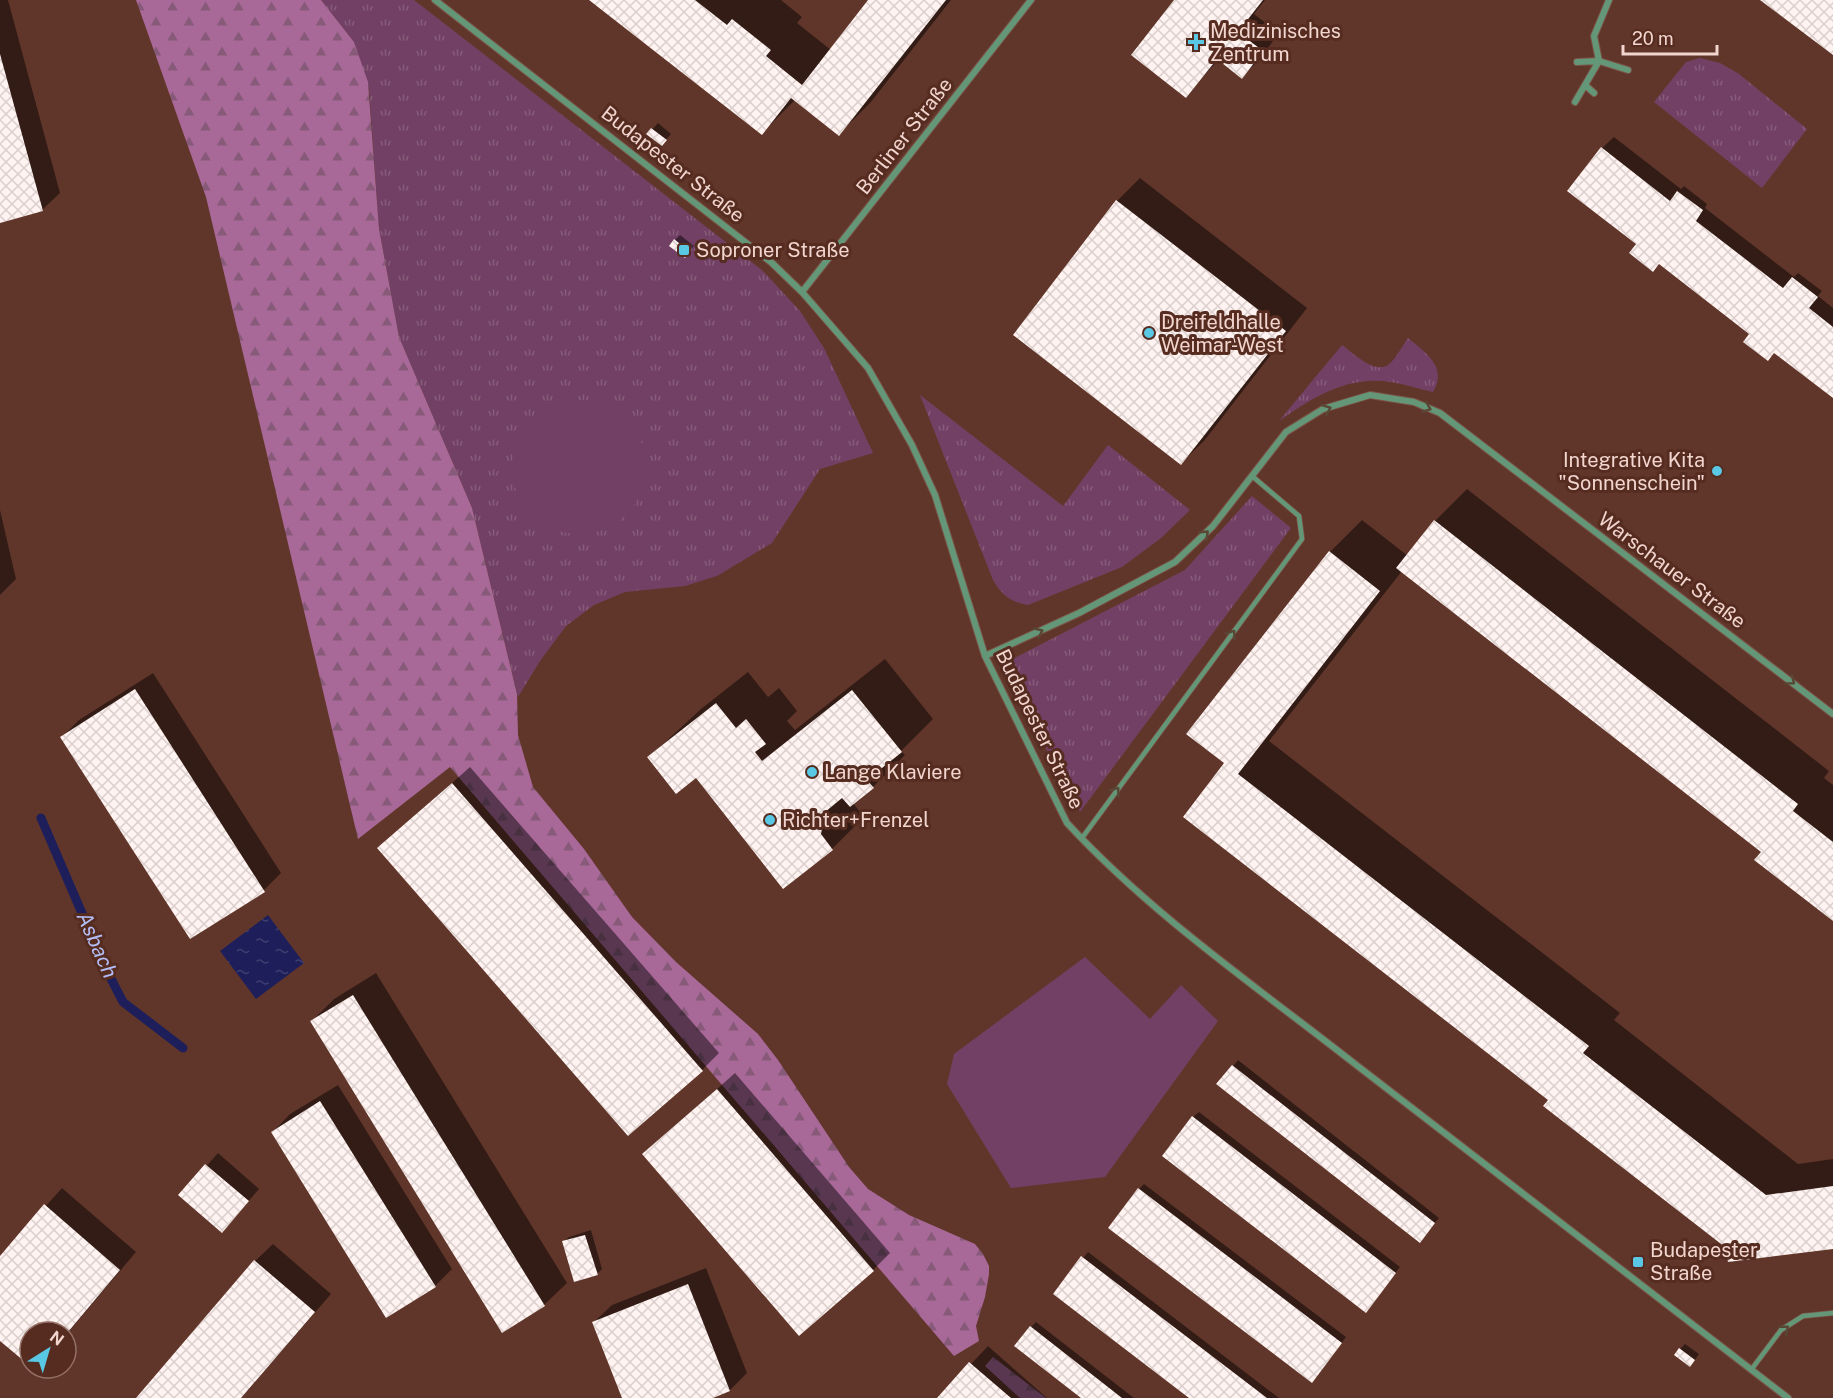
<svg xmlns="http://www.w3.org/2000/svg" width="1833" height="1398" font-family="'Public Sans',sans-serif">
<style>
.grass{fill:url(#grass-tufts)}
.forest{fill:url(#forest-firs)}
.pitch{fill:#724065}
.water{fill:url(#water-ripples)}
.shadow{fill:#0007}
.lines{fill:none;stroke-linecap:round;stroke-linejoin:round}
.stream{stroke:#1e1f5a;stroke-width:9}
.building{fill:url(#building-cross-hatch)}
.lane-casing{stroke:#7b5348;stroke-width:6}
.street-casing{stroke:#7b5348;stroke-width:8}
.lane{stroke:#639777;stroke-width:4.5}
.street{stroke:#639777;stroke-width:6}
.oneway{stroke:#594736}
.poi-dot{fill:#59c8e4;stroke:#562c20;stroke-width:2}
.labels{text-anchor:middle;stroke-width:6;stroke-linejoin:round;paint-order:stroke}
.poi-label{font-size:20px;fill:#f1d5ce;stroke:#562c20;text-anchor:start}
.street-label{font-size:20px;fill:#f1d5ce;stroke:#562c20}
.water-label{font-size:21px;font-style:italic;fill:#b4bef6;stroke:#562c20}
</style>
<defs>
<pattern id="grass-tufts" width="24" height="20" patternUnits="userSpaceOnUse" patternTransform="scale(1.5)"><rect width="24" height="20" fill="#724065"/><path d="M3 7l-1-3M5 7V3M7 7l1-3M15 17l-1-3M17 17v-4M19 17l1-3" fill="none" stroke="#875b7a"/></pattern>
<pattern id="forest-firs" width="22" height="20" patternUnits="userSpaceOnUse" patternTransform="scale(1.5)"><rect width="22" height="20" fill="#a86898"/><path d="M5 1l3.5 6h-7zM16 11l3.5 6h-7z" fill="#865a78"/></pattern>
<pattern id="water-ripples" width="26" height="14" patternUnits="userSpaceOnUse" patternTransform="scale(1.5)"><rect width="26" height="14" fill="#1e1f5a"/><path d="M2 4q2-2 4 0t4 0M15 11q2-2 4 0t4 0" fill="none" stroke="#3f3f70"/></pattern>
<pattern id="building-cross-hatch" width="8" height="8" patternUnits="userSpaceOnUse" patternTransform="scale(1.5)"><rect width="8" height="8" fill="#fef3f0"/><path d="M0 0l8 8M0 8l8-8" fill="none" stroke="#dacfcc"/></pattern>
</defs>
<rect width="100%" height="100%" fill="#61362a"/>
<path class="grass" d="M 321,0 L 414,0 L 763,271 L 800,311 L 824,348 L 873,453 L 820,469 L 772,543 L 717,576 L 685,586 L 625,592 L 594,605 L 566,626 L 540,661 L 518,697 L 472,508 L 399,337 L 379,229 L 369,88 L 354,42 Z
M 1700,58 L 1720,63 L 1739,74 L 1807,129 L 1762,188 L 1654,102 L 1686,62 Z
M 1408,338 C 1426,353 1448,367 1433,392 C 1419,389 1405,384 1391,382 C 1348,375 1313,397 1279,421 L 1342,345 C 1353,353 1374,374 1388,365 C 1396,359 1402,346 1408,338 Z
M 920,395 L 1063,506 L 1108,445 L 1190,510 L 1161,538 L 1122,567 L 1028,605 C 1010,602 1002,595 993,580 Z
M 1252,496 L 1291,528 L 1080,812 L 1001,665 L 1185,570 Z"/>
<path class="forest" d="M 136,0 L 321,0 L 354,42 L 368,82 L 379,229 L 399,337 L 472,508 L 517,694 L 518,735 L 533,787 L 584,849 L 632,917 L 676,962 L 758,1034 L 778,1060 L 849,1167 L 868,1189 L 909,1215 L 975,1244 L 983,1254 L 989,1266 L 989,1274 L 985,1297 L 976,1326 L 979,1341 L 954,1356 L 450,767 L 358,839 L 206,197 Z
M 993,1357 L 1046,1398 L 1020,1398 L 985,1366 Z"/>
<path class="pitch" d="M512 467a67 67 0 1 1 134 0a67 67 0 1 1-134 0Z
M 1085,957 L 1150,1019 L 1181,985 L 1218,1021 L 1105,1177 L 1011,1188 L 947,1084 L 954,1054 Z"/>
<path class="water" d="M 268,915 L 304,963 L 256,999 L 220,951 Z"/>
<path class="shadow" d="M 0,0 L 8,0 L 60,193 L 42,210 L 0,221 Z
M 591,0 L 781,0 L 802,17 L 797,23 L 831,50 L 870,0 L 951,0 L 871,102 L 839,134 L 795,100 L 762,133 Z
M 1176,0 L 1265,0 L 1254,14 L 1279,33 L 1259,60 L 1242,77 L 1219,59 L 1186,96 Z
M 658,123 L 671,134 L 662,144 L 648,134 Z
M 1614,137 L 1681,189 L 1684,186 L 1707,204 L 1705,208 L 1794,277 L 1798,273 L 1822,291 L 1818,296 L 1833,308 L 1833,396 L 1569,191 L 1602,148 Z
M 1140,178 L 1307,308 L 1204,441 L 1181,463 L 1117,201 Z
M 680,235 L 694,246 L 685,256 L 675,240 Z
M 1467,489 L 1829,771 L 1824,778 L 1833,785 L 1833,919 L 1763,852 L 1402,571 L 1269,741 L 1620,1013 L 1614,1020 L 1798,1164 L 1833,1159 L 1833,1248 L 1727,1246 L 1550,1100 L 1226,763 L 1189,734 L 1330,552 L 1362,520 L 1408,556 L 1435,521 Z
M 0,510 L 16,579 L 0,595 Z
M 885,659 L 933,719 L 901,751 L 905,755 L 873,787 L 853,803 L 864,817 L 832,849 L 696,776 L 649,757 L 701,709 L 748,672 L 768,697 L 779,688 L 797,711 L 787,721 L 795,730 Z
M 153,673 L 281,873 L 264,890 L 62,737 L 79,720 Z
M 470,767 L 719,1053 L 702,1070 L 379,848 Z
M 376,973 L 567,1283 L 544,1305 L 312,1021 L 334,999 Z
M 1238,1060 L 1439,1218 L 1425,1235 L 1219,1084 Z
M 735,1073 L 890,1253 L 873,1270 L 644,1154 Z
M 338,1085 L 452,1269 L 435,1286 L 273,1132 L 290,1114 Z
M 1199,1112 L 1400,1267 L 1371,1305 L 1193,1117 Z
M 218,1153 L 259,1189 L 233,1219 L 181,1195 Z
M 1144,1184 L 1346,1337 L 1317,1376 L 1139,1189 Z
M 62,1188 L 136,1252 L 66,1335 L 66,1332 L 30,1332 L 30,1364 L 0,1339 L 0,1257 Z
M 591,1230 L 602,1269 L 597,1274 L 563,1242 L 569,1237 Z
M 273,1244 L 331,1294 L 241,1398 L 138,1398 L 255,1261 Z
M 1088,1252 L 1279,1398 L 1191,1398 L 1055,1294 Z
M 706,1268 L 747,1373 L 730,1390 L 709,1398 L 624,1398 L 594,1322 L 612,1305 Z
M 1036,1322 L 1134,1398 L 1084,1398 L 1031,1327 Z
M 1685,1344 L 1699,1354 L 1695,1360 L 1680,1349 Z
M 988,1346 L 1047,1398 L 939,1398 Z"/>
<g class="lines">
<path class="stream" d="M 41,818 L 106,969 L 123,1002 L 183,1048"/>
</g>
<path class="building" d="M 589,0 L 695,0 L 727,25 L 732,19 L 771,50 L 766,56 L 802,85 L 868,0 L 946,0 L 839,136 L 791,98 L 762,135 Z
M 1174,0 L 1263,0 L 1238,32 L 1263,51 L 1242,79 L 1217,59 L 1186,98 L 1131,55 Z
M 1760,0 L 1833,0 L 1833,55 Z
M 0,54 L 43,211 L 0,223 Z
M 651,128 L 667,140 L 662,146 L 646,134 Z
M 1601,147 L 1670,201 L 1677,191 L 1703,210 L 1696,221 L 1783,288 L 1792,277 L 1818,297 L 1809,308 L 1833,327 L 1833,398 L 1774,353 L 1768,361 L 1743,342 L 1749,334 L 1659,264 L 1653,272 L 1629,253 L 1636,244 L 1567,191 Z
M 1116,200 L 1286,331 L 1181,465 L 1013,335 Z
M 674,239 L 690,252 L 685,258 L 669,246 Z
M 1434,520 L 1798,804 L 1793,811 L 1833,842 L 1833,921 L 1754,860 L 1761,852 L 1396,568 Z
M 1329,551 L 1380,591 L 1238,774 L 1589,1046 L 1583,1053 L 1766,1195 L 1833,1186 L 1833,1249 L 1728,1262 L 1725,1247 L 1543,1106 L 1548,1100 L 1183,817 L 1224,763 L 1186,734 Z
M 135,689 L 265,892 L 190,939 L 60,737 Z
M 852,690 L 902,752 L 867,780 L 874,788 L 850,807 L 842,798 L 825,812 L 821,834 L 833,850 L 783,889 L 696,778 L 676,794 L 647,757 L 716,703 L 736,728 L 746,719 L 766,744 L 755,752 L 762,761 Z
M 452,783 L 703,1071 L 628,1136 L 377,848 Z
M 353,995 L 545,1306 L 502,1333 L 310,1021 Z
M 1232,1065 L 1435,1223 L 1420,1243 L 1216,1084 Z
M 717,1089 L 874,1271 L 799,1336 L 642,1154 Z
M 320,1101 L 436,1287 L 386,1318 L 271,1132 Z
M 1192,1116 L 1396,1273 L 1366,1313 L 1162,1156 Z
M 205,1164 L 249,1201 L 222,1233 L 178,1195 Z
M 1138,1188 L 1342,1343 L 1312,1383 L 1108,1228 Z
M 44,1204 L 120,1270 L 68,1332 L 30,1332 L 30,1366 L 0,1341 L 0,1256 Z
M 585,1235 L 598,1275 L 574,1282 L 562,1241 Z
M 1081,1256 L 1267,1398 L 1189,1398 L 1053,1294 Z
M 254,1260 L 315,1312 L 241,1398 L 136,1398 Z
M 688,1284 L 730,1391 L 713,1398 L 622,1398 L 592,1322 Z
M 1030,1326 L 1122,1398 L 1081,1398 L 1014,1346 Z
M 1679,1348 L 1695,1360 L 1690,1367 L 1674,1355 Z
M 969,1362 L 1011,1398 L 937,1398 Z"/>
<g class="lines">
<defs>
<path id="lane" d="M 1082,838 L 1302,539 L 1299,516 L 1252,476
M 1751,1370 L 1781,1330 L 1803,1316 L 1833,1313"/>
<path id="street" d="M 435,0 L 772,263 L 802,292 L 868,368 L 912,445 L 935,495 L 985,656 L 1067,823 C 1152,915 1257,987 1355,1064 C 1499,1175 1643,1287 1788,1398
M 1577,62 L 1599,61 L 1628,70
M 1585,85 L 1594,93
M 1575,102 L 1599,61 L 1594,36 L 1609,0
M 802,292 L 1031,0
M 985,656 L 1079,613 L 1175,562 L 1213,526 L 1286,432 L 1323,409 L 1370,395 L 1414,402 L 1440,413 L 1833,714"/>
</defs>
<use href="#lane" class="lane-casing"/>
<use href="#street" class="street-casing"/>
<use href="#lane" class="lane"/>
<use href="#street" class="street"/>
</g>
<defs><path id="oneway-chevron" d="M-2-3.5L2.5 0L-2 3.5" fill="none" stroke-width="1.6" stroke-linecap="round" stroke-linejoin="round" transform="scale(1.5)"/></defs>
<g class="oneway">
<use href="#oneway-chevron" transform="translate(1427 408) rotate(22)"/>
<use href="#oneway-chevron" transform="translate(1327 409) rotate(-22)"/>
<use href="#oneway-chevron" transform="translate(1205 534) rotate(-43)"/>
<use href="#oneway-chevron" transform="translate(1039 632) rotate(-25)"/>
<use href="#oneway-chevron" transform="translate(1232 634) rotate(-54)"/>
<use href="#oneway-chevron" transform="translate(1791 681) rotate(37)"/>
<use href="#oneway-chevron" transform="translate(1116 791) rotate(-54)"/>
<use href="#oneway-chevron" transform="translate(1785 1329) rotate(-39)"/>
</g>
<g class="poi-dot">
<path d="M1193 33h6v6h6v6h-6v6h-6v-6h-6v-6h6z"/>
<rect x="678" y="244" width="12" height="12" rx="3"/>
<circle cx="1149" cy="333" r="6"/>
<circle cx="1717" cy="471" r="6"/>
<circle cx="812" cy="772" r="6"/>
<circle cx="770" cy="820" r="6"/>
<rect x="1632" y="1256" width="12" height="12" rx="3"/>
</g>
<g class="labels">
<g class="poi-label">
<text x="1210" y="38">Medizinisches<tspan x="1210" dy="23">Zentrum</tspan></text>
<text x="696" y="257">Soproner Straße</text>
<text x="1161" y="329">Dreifeldhalle<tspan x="1161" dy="23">Weimar-West</tspan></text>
<text x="1705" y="467" text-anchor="end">Integrative Kita<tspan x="1705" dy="23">"Sonnenschein"</tspan></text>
<text x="824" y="779">Lange Klaviere</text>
<text x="782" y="827">Richter+Frenzel</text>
<text x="1650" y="1257">Budapester<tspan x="1650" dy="23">Straße</tspan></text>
</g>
<g class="street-label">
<text transform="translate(904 136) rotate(-52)" y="7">Berliner Straße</text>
<text transform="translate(673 164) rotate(38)" y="7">Budapester Straße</text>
<text transform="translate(1672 570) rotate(37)" y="7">Warschauer Straße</text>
<text transform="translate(1040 729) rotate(64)" y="7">Budapester Straße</text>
</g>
<g class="water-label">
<text transform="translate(97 945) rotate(66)" y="7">Asbach</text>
</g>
</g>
<g transform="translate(48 1350) rotate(37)"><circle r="28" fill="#562c20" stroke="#947066" stroke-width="1.5"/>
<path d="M0-4.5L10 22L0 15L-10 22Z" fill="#59c8e4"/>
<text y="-9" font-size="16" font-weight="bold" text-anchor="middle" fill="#f1d5ce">N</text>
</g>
<path d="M1623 45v9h94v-9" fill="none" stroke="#f1d5ce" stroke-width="3"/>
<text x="1632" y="45" font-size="18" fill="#f1d5ce" stroke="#562c20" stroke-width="4.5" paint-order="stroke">20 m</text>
</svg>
